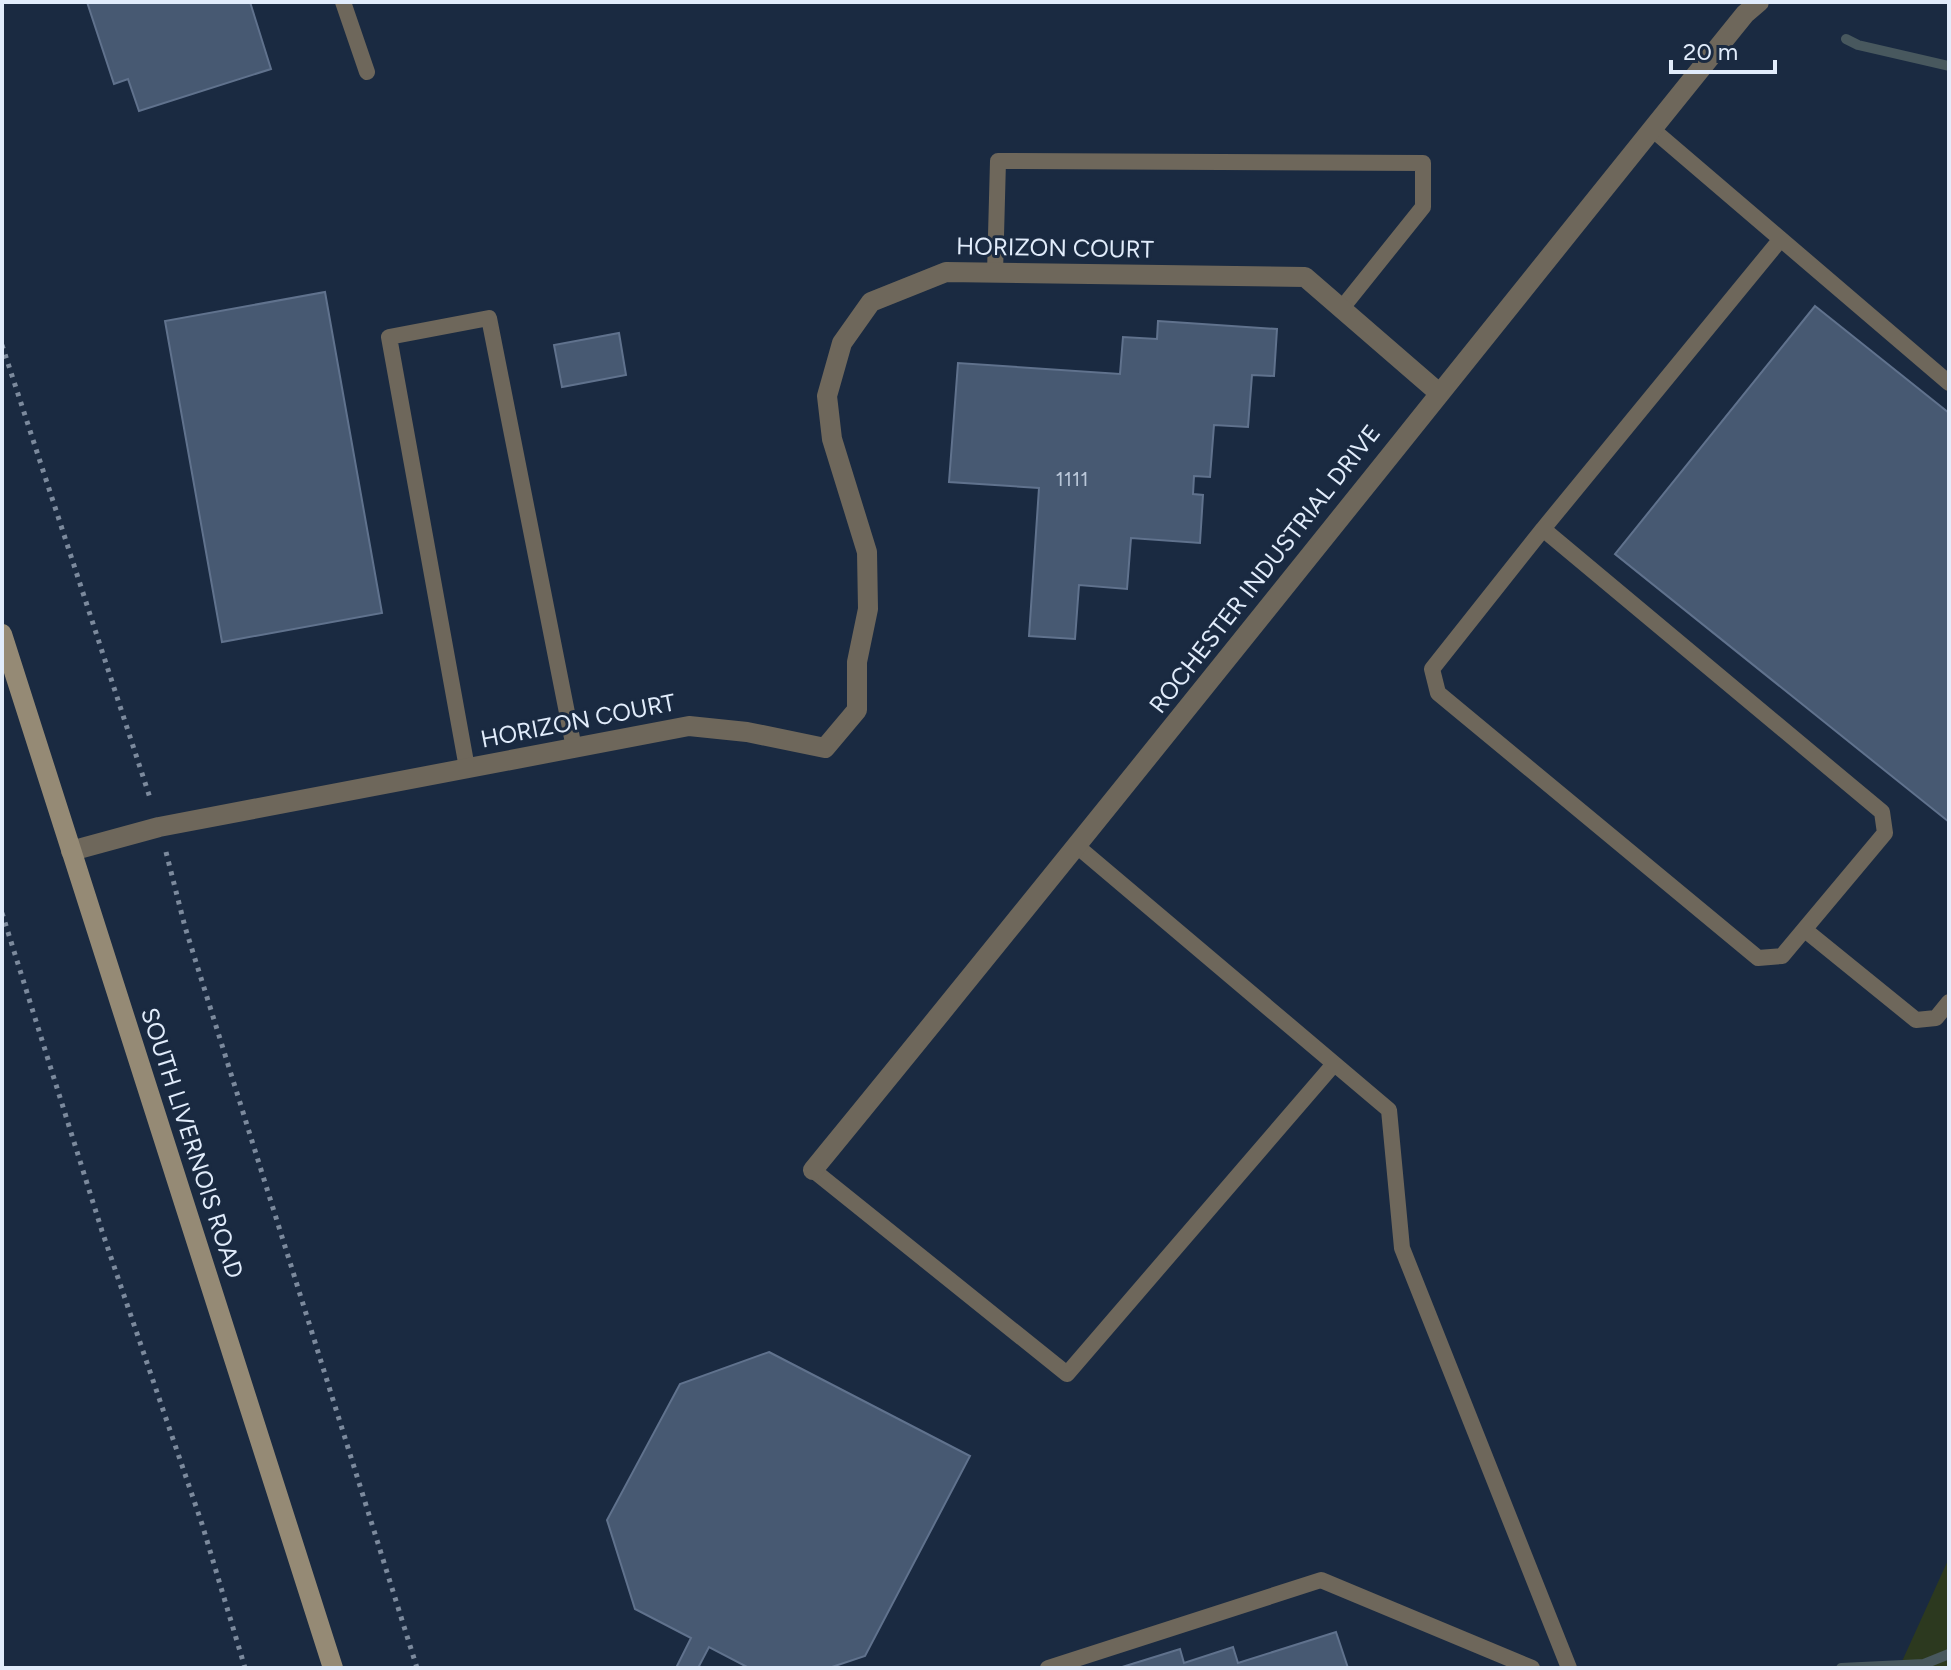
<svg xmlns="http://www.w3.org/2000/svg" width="1951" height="1670" font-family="Figtree,sans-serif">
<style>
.green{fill:#2c391f}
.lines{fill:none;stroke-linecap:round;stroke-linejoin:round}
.stream{stroke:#48585e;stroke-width:10}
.building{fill:#475972;stroke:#60728d;stroke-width:2}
.path{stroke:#7c8a9d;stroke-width:5;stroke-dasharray:4 6;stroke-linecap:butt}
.service{stroke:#6e675b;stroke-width:16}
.minor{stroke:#6e675b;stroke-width:20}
.secondary{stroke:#958a75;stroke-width:20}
.labels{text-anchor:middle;stroke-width:6;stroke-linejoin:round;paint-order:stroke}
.number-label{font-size:20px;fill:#bac7d9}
.street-label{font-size:24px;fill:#e1ecfb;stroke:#1a2a41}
</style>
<rect width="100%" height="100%" fill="#1a2a41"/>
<path class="green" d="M 1949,1558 L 1949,1668 L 1899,1668 Z"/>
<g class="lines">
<path class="stream" d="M 1846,39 L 1858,45 L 1949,66
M 1841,1668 L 1924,1664 L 1949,1654"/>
</g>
<path class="building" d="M 87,2 L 250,2 L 271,69 L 139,111 L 128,79 L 114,84 Z
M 325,292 L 382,613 L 222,642 L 165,321 Z
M 1815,306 L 1949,413 L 1949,822 L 1615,554 Z
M 1158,321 L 1277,329 L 1274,376 L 1252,375 L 1248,427 L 1214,425 L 1210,477 L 1194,476 L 1193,494 L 1203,495 L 1200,543 L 1131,538 L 1127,589 L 1079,585 L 1075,639 L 1029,636 L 1039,488 L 949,482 L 958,363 L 1120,374 L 1123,337 L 1157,339 Z
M 619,333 L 626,375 L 562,387 L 554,345 Z
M 769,1352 L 970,1456 L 865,1656 L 829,1668 L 749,1668 L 709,1647 L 698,1668 L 676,1668 L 691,1638 L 635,1609 L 607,1520 L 680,1384 Z
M 1336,1632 L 1348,1668 L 1119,1668 L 1180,1649 L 1184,1663 L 1233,1647 L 1238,1663 Z"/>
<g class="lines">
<path class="path" d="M 2,345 L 151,801
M 166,852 L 185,927 L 417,1668
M 2,913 L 102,1231 L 202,1524 L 245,1668"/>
<path class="service" d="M 343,2 L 367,72
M 1652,129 L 1949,383
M 995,273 L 998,161 L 1423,163 L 1423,207 L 1342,308
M 1543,529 L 1882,812 L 1885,833 L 1782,956 L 1758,958 L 1438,693 L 1432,669 Z
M 1543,529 L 1780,240
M 467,768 L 389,337 L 489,318 L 574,748
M 1078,847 L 1389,1110 L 1402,1248 L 1569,1668
M 1805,930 L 1916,1020 L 1936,1018 L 1949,1002
M 813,1170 L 1067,1374 L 1334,1064
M 1048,1668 L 1321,1580 L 1532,1668"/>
<path class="minor" d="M 71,851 L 159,827 L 689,726 L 747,732 L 825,748 L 857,710 L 857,662 L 868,609 L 867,552 L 832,439 L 827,396 L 842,343 L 871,302 L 946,272 L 1305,277 L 1439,393
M 813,1170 C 1127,787 1434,399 1745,14 L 1759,2"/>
<path class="secondary" d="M 2,634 L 333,1668"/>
</g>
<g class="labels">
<g class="number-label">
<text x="1072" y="486">1111</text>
</g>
<g class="street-label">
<text transform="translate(1055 248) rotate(1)" y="8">HORIZON COURT</text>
<text transform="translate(1265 569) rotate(-52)" y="8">ROCHESTER INDUSTRIAL DRIVE</text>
<text transform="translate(578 721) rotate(-11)" y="8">HORIZON COURT</text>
<text transform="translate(192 1143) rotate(72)" y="8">SOUTH LIVERNOIS ROAD</text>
</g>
</g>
<rect width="1951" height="1670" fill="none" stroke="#e1ecfb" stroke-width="8"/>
<path d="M1671 60v12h104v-12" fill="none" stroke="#e1ecfb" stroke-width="4"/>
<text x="1683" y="60" font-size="24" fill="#e1ecfb" stroke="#1a2a41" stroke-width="6" paint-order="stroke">20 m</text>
</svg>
